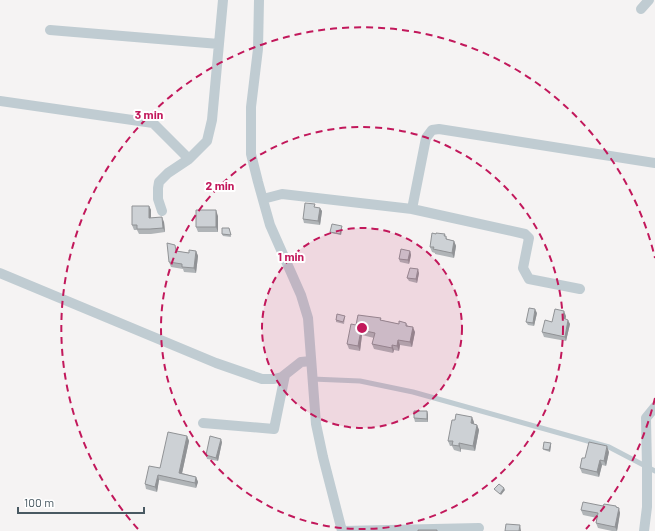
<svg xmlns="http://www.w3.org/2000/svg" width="655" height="531" font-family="Barlow,sans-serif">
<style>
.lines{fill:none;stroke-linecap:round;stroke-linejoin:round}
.lane{stroke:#c0ccd2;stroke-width:5}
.street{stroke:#c0ccd2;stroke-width:10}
.wall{fill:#b0b4b7}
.shaded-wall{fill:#909295}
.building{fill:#cdd1d5;stroke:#909295}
.ring{fill:none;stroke:#c2185b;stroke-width:2;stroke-dasharray:7 5}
.centre{fill:#c2185b;stroke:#fff;stroke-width:2}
.ring-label{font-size:12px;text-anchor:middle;font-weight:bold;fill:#c2185b;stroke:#fff;stroke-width:4;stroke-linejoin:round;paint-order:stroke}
</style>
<rect width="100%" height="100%" fill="#f5f3f3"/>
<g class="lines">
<path class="lane" d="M 312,379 L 360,381 L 413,392 L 609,447 L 655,471"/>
<path class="street" d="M 259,0 L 258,49 L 251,107 L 251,154 L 258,182 L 270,225 L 301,295 L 308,318 L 316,424 L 323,457 L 342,531
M 641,9 L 649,0
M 50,30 L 219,44
M 0,101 L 153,123 L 189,159
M 263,199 L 282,194 L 412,209
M 162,211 L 158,199 L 158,188 L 159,182 L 168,173 L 189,159 L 207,141 L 212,120 L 223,0
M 0,273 L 216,363 L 262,379 L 274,379 L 282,377 L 301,362 L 311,361
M 580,289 L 529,279 L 523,268 L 529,238 L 525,234 L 412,209 L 426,138 L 432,130 L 439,129 L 655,163
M 203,423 L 274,429 L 285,375
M 342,531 L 479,528
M 644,531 L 647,507 L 647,467 L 646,418 L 655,407"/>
</g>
<path class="wall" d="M 149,206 L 151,210 L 151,218 L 164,222 L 165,232 L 151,234 L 139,234 L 137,230 L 134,230 L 132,225 Z
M 316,207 L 322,211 L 320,225 L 304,223 L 303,219 Z
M 218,216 L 218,232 L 198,232 L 196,227 Z
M 342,226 L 342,228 L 341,235 L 331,233 L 330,232 Z
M 229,228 L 231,237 L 223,236 L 222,234 Z
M 445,234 L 445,236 L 446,236 L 447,239 L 454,241 L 456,246 L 454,258 L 435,254 L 435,253 L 432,252 L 430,247 Z
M 177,251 L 189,253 L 196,251 L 198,256 L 196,273 L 184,272 L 183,269 L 171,267 L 169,262 Z
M 410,251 L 411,255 L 409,264 L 400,262 L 399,259 Z
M 419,273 L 417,283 L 409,281 L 407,278 Z
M 537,313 L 534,326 L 528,325 L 526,322 Z
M 345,316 L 345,317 L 344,324 L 336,322 L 336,320 Z
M 566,316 L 565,319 L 570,324 L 566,341 L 544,337 L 542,332 L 552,322 Z
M 381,318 L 381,320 L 399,324 L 406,323 L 408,326 L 415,332 L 412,347 L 400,345 L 399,351 L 394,350 L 393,353 L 374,349 L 372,344 L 374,338 L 362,335 L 360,351 L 349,349 L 347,344 L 356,325 Z
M 427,411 L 428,415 L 428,422 L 415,422 L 414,418 Z
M 474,422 L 474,424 L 477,425 L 479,430 L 475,451 L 461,449 L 461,452 L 454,450 L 452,446 L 450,446 L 448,441 Z
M 187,436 L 189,441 L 182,473 L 196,477 L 198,482 L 196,488 L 159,480 L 157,492 L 146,489 L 145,484 L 160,468 Z
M 222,442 L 218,461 L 207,459 L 206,455 Z
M 551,443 L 551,445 L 550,452 L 544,450 L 543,449 Z
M 609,452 L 606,466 L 602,465 L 599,477 L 582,473 L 580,468 L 585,458 Z
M 603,506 L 617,507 L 620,513 L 617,531 L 612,531 L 598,528 L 596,523 L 597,518 L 583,515 L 581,510 Z"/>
<path class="shaded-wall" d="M 149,206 L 151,210 L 151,223 L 149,218 Z
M 320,208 L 322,211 L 320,225 L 318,221 Z
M 216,210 L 218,216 L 218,232 L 216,227 Z
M 162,217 L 164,222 L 165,232 L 163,228 Z
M 342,226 L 342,228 L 341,235 L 340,234 Z
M 454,241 L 456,246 L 454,258 L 452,253 Z
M 196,251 L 198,256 L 196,273 L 194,268 Z
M 410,251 L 411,255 L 409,264 L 408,260 Z
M 418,269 L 419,273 L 417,283 L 416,279 Z
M 535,309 L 537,313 L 534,326 L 533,323 Z
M 564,311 L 566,316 L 565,323 L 563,318 Z
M 568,320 L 570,324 L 566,341 L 565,337 Z
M 413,327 L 415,332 L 412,347 L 410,342 Z
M 361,330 L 362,335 L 360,351 L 358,346 Z
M 398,340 L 400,345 L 399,351 L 397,346 Z
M 392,345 L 394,350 L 393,353 L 392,348 Z
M 427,411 L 428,415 L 428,422 L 427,419 Z
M 472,417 L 474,422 L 473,429 L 471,423 Z
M 477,425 L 479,430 L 475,451 L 473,446 Z
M 187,436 L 189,441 L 181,478 L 179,473 Z
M 221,439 L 222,442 L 218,461 L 216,458 Z
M 459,443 L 461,449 L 461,452 L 459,446 Z
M 551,443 L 551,445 L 550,452 L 549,450 Z
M 607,446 L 609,452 L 606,466 L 604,461 Z
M 600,460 L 602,465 L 599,477 L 597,472 Z
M 158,475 L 159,480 L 157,492 L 155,487 Z
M 196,477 L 198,482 L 196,488 L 195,483 Z
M 504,488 L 505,490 L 501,495 L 500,494 Z
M 619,508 L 620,513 L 617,531 L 615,527 Z
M 520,525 L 521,531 L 519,531 Z"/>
<path class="building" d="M 305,203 L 315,204 L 314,207 L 320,208 L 318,221 L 303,219 Z
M 132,206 L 149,206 L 149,218 L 162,217 L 163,228 L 150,229 L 137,229 L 137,225 L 132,225 Z
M 196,210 L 216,210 L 216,227 L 196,227 Z
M 332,224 L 342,226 L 340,234 L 330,232 Z
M 222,228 L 229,228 L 231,235 L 222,234 Z
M 432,233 L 436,234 L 436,233 L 445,234 L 444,236 L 446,236 L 446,239 L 454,241 L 452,253 L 433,249 L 434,247 L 430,247 Z
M 167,243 L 175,245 L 176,251 L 189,253 L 189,250 L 196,251 L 194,268 L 182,267 L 182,264 L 169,262 Z
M 401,249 L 410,251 L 408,260 L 399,259 Z
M 410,268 L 418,269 L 416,279 L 407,278 Z
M 529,308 L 535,309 L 533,323 L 526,322 Z
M 555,309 L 564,311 L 563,318 L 568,320 L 565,337 L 542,332 L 545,320 L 552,322 Z
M 337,314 L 345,316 L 343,322 L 336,320 Z
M 358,315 L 381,318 L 380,320 L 399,324 L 399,321 L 406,323 L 406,326 L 413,327 L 410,342 L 398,340 L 397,346 L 392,345 L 392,348 L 372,344 L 375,333 L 361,330 L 358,346 L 347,344 L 351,324 L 356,325 Z
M 414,411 L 427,411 L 427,419 L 414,418 Z
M 456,414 L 472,417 L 471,423 L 477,425 L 473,446 L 459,443 L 459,446 L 452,445 L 453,441 L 448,441 L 452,420 L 455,420 Z
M 168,432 L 187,436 L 179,473 L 196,477 L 195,483 L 158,475 L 155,487 L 145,484 L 149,466 L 160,468 Z
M 210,436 L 221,439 L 216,458 L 206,455 Z
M 544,442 L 551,443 L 549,450 L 543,449 Z
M 589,442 L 607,446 L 604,461 L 600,460 L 597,472 L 580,468 L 582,458 L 585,458 Z
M 499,484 L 504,488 L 500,494 L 494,489 Z
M 583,502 L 603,506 L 604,504 L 616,506 L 616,507 L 619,508 L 615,527 L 596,523 L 598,513 L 581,510 Z
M 506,524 L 520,525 L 519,531 L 505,531 Z
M 418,530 L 437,530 L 437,531 L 418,531 Z"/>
<circle cx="362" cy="328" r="100" fill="#c2185b" fill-opacity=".12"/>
<g class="ring">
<circle cx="362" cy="328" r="100"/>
<circle cx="362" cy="328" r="201"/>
<path d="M655 398A301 301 0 0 1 586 529M138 529A301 301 0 1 1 655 258"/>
</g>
<circle cx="362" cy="328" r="6" class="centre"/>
<g class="ring-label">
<text x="149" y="119">3 min</text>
<text x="220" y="190">2 min</text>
<text x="291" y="261">1 min</text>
</g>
<path d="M18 507v6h126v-6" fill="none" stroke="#495962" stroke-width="2"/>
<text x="24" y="507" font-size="12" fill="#495962" stroke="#ffffff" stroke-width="3" paint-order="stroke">100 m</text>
</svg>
